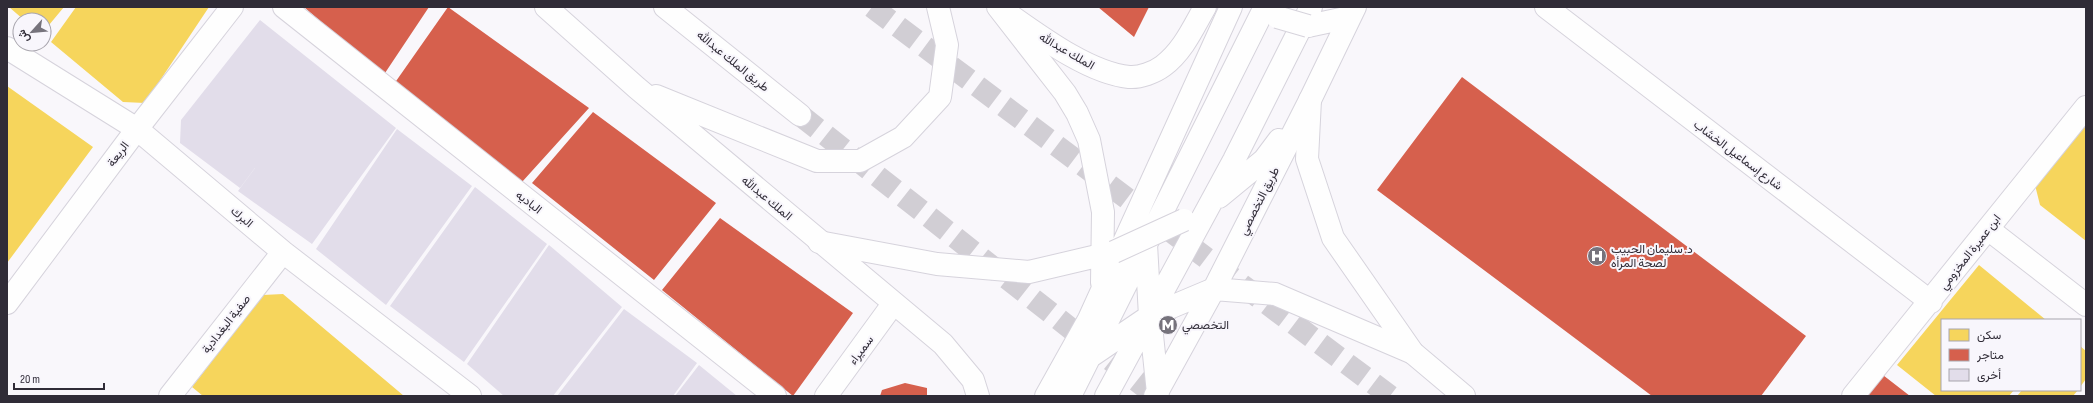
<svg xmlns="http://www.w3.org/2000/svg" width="2093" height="403" font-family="'Sofia Sans Condensed',Vazirmatn,sans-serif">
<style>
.homes{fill:#f6d55c}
.shops{fill:#d6604d}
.building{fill:#e2ddea}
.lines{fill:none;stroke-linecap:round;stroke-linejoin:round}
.highway-tunnel{stroke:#d1ced4;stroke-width:22;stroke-dasharray:22 11;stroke-linecap:butt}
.street-casing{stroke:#d6d3dc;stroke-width:24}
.secondary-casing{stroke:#d6d3dc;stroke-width:24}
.primary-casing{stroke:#d6d3dc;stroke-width:24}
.highway-casing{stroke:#d6d3dc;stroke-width:24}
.street{stroke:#fefefe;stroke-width:22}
.secondary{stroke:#fefefe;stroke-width:22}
.primary{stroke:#fefefe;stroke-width:22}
.highway{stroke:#fefefe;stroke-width:22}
.primary-bridge-casing{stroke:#d6d3dc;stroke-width:24;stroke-linecap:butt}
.primary-bridge{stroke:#fefefe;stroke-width:22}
.labels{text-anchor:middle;stroke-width:4;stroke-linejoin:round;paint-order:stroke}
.street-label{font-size:12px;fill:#302c37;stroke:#f8f6fc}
.poi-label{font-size:12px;fill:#302c37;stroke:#f8f6fc;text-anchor:start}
</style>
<rect width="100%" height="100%" fill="#f9f7fb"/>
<path class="homes" d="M 9,7 L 64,7 L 44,31 L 44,20 L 24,20 Z
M 76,7 L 209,7 L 145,103 L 123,102 L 51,42 Z
M 7,86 L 93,147 L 7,263 Z
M 2086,121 L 2086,241 L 2040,205 L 2035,185 Z
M 1979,265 L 2046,320 L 1942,320 L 1942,390 L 2014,390 L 2009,396 L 1936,396 L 1897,365 Z
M 283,294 L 404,396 L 203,396 L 192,387 L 263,295 Z
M 2080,346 L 2086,351 L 2086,379 L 2080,387 Z
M 2022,390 L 2078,390 L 2073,396 L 2017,396 Z"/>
<path class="shops" d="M 304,7 L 429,7 L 383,76 Z
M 448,7 L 589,108 L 522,182 L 394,84 Z
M 1098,7 L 1149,7 L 1134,37 Z
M 1462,77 L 1806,336 L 1761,396 L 1652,396 L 1377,190 Z
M 593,112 L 716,203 L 654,280 L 532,183 Z
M 720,218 L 853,313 L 793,396 L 662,290 Z
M 1879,372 L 1910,396 L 1860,396 Z
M 905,383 L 927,388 L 927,396 L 880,396 L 882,390 Z"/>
<path class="building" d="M 260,20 L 396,128 L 312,244 L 238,191 L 272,145 L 240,188 L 180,143 L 181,120 Z
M 397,129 L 472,186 L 386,305 L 316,249 Z
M 475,187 L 547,244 L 464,362 L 390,306 Z
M 549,245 L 622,307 L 553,396 L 504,396 L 467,364 Z
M 624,309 L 697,363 L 673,396 L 557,396 Z
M 699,365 L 737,396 L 675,396 Z"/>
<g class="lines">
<path class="highway-tunnel" d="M 872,7 L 1390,396
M 800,115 L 1156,396"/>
<defs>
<path id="street" d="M 284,7 L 775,396
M 1546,7 L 1931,302
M 7,48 L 137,129 L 283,252 L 470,396
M 1988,229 L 2086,305
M 7,303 L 137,129 L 232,7
M 170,396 L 283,252
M 826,396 L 893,304
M 1853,396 L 2086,107"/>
<path id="secondary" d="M 546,7 L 637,88 L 943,344 L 973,380 L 978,396
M 1004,11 C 1037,34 1088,73 1129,77 C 1140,78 1155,72 1163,66 C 1183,51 1193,28 1205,7
M 656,96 L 817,161 L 860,161 L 903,137 L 940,97 L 947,45 L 938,7
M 1310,100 L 1307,159 L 1333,238 L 1413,353 L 1464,396"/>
<path id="primary" d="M 998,7 L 1065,93 L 1077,113 L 1089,140 L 1103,212 L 1102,283
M 1308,26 L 1350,17
M 1219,197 L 1264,160 L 1279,140
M 819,242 L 937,264 L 1029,272 L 1114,252
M 1146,244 L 1150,316 L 1158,393
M 1091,356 L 1150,316 L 1214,289 L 1275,294 L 1413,353
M 1046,396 L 1089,319 L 1231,7
M 1070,396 L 1265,7
M 1106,396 L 1234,160 L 1311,7
M 1155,396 L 1214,289 L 1310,100 L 1355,7"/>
<path id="highway" d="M 665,7 L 800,115"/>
</defs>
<use href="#street" class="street-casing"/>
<use href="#secondary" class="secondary-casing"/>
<use href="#primary" class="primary-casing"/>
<use href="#highway" class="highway-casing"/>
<use href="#street" class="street"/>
<use href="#secondary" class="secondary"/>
<use href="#primary" class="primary"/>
<use href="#highway" class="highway"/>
<defs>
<path id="primary-bridge" d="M 1277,17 L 1308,26
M 1114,252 L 1184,220"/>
</defs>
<use href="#primary-bridge" class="primary-bridge-casing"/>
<use href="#primary-bridge" class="primary-bridge"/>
</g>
<defs>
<symbol id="hospital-disc" viewBox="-11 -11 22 22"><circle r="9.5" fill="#76737c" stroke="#f8f6fc"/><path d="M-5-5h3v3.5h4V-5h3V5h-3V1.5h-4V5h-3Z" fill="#fff"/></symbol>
<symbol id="metro-disc" viewBox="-11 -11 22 22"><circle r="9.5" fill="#76737c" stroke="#f8f6fc"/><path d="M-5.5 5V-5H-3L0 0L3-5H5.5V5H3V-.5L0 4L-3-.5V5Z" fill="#fff"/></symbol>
</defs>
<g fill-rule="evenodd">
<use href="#hospital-disc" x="1586" y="245" width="22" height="22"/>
<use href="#metro-disc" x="1157" y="314" width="22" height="22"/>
</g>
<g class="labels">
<g class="street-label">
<text transform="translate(1067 51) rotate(30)" y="4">الملك عبدالله</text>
<text transform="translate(733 61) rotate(39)" y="4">طريق الملك عبدالله</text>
<text transform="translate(118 154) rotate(-53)" y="4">الريعة</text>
<text transform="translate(1738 155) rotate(37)" y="4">شارع إسماعيل الخشاب</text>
<text transform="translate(767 198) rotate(40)" y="4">الملك عبدالله</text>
<text transform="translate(1259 201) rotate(-63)" y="4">طريق التخصصي</text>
<text transform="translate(529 202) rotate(38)" y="4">الباديه</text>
<text transform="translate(242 217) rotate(40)" y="4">البرك</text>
<text transform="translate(1970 252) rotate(-52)" y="4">ابن عميرة المخزومي</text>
<text transform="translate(226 324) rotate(-52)" y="4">صفية البغدادية</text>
<text transform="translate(861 350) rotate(-53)" y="4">سميراء</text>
</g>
<g class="poi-label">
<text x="1611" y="253">د. سليمان الحبيب<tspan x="1611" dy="14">لصحة المرأه</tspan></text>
<text x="1182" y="329">التخصصي</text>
</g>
</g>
<rect width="2093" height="403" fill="none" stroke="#302c37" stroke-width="16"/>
<rect x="1941" y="319" width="140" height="72" fill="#f8f6fc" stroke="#a8a5ad"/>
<rect x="1949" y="329" width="20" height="12" fill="#f6d55c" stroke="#a8a5ad"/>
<text x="1977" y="339" font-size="12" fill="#302c37">سكن</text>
<rect x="1949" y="349" width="20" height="12" fill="#d6604d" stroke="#a8a5ad"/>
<text x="1977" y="359" font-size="12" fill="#302c37">متاجر</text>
<rect x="1949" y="369" width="20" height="12" fill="#e2ddea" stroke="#a8a5ad"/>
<text x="1977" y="379" font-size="12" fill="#302c37">أخرى</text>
<g transform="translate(32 32) rotate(243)"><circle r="19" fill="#f8f6fc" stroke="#a8a5ad"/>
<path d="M0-3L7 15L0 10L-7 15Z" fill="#76737c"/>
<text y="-6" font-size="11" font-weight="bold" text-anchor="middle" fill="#302c37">ش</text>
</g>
<path d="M14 383v6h90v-6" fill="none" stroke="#302c37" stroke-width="2"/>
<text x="20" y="383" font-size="12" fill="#302c37" stroke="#f8f6fc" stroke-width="3" paint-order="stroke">20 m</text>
</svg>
